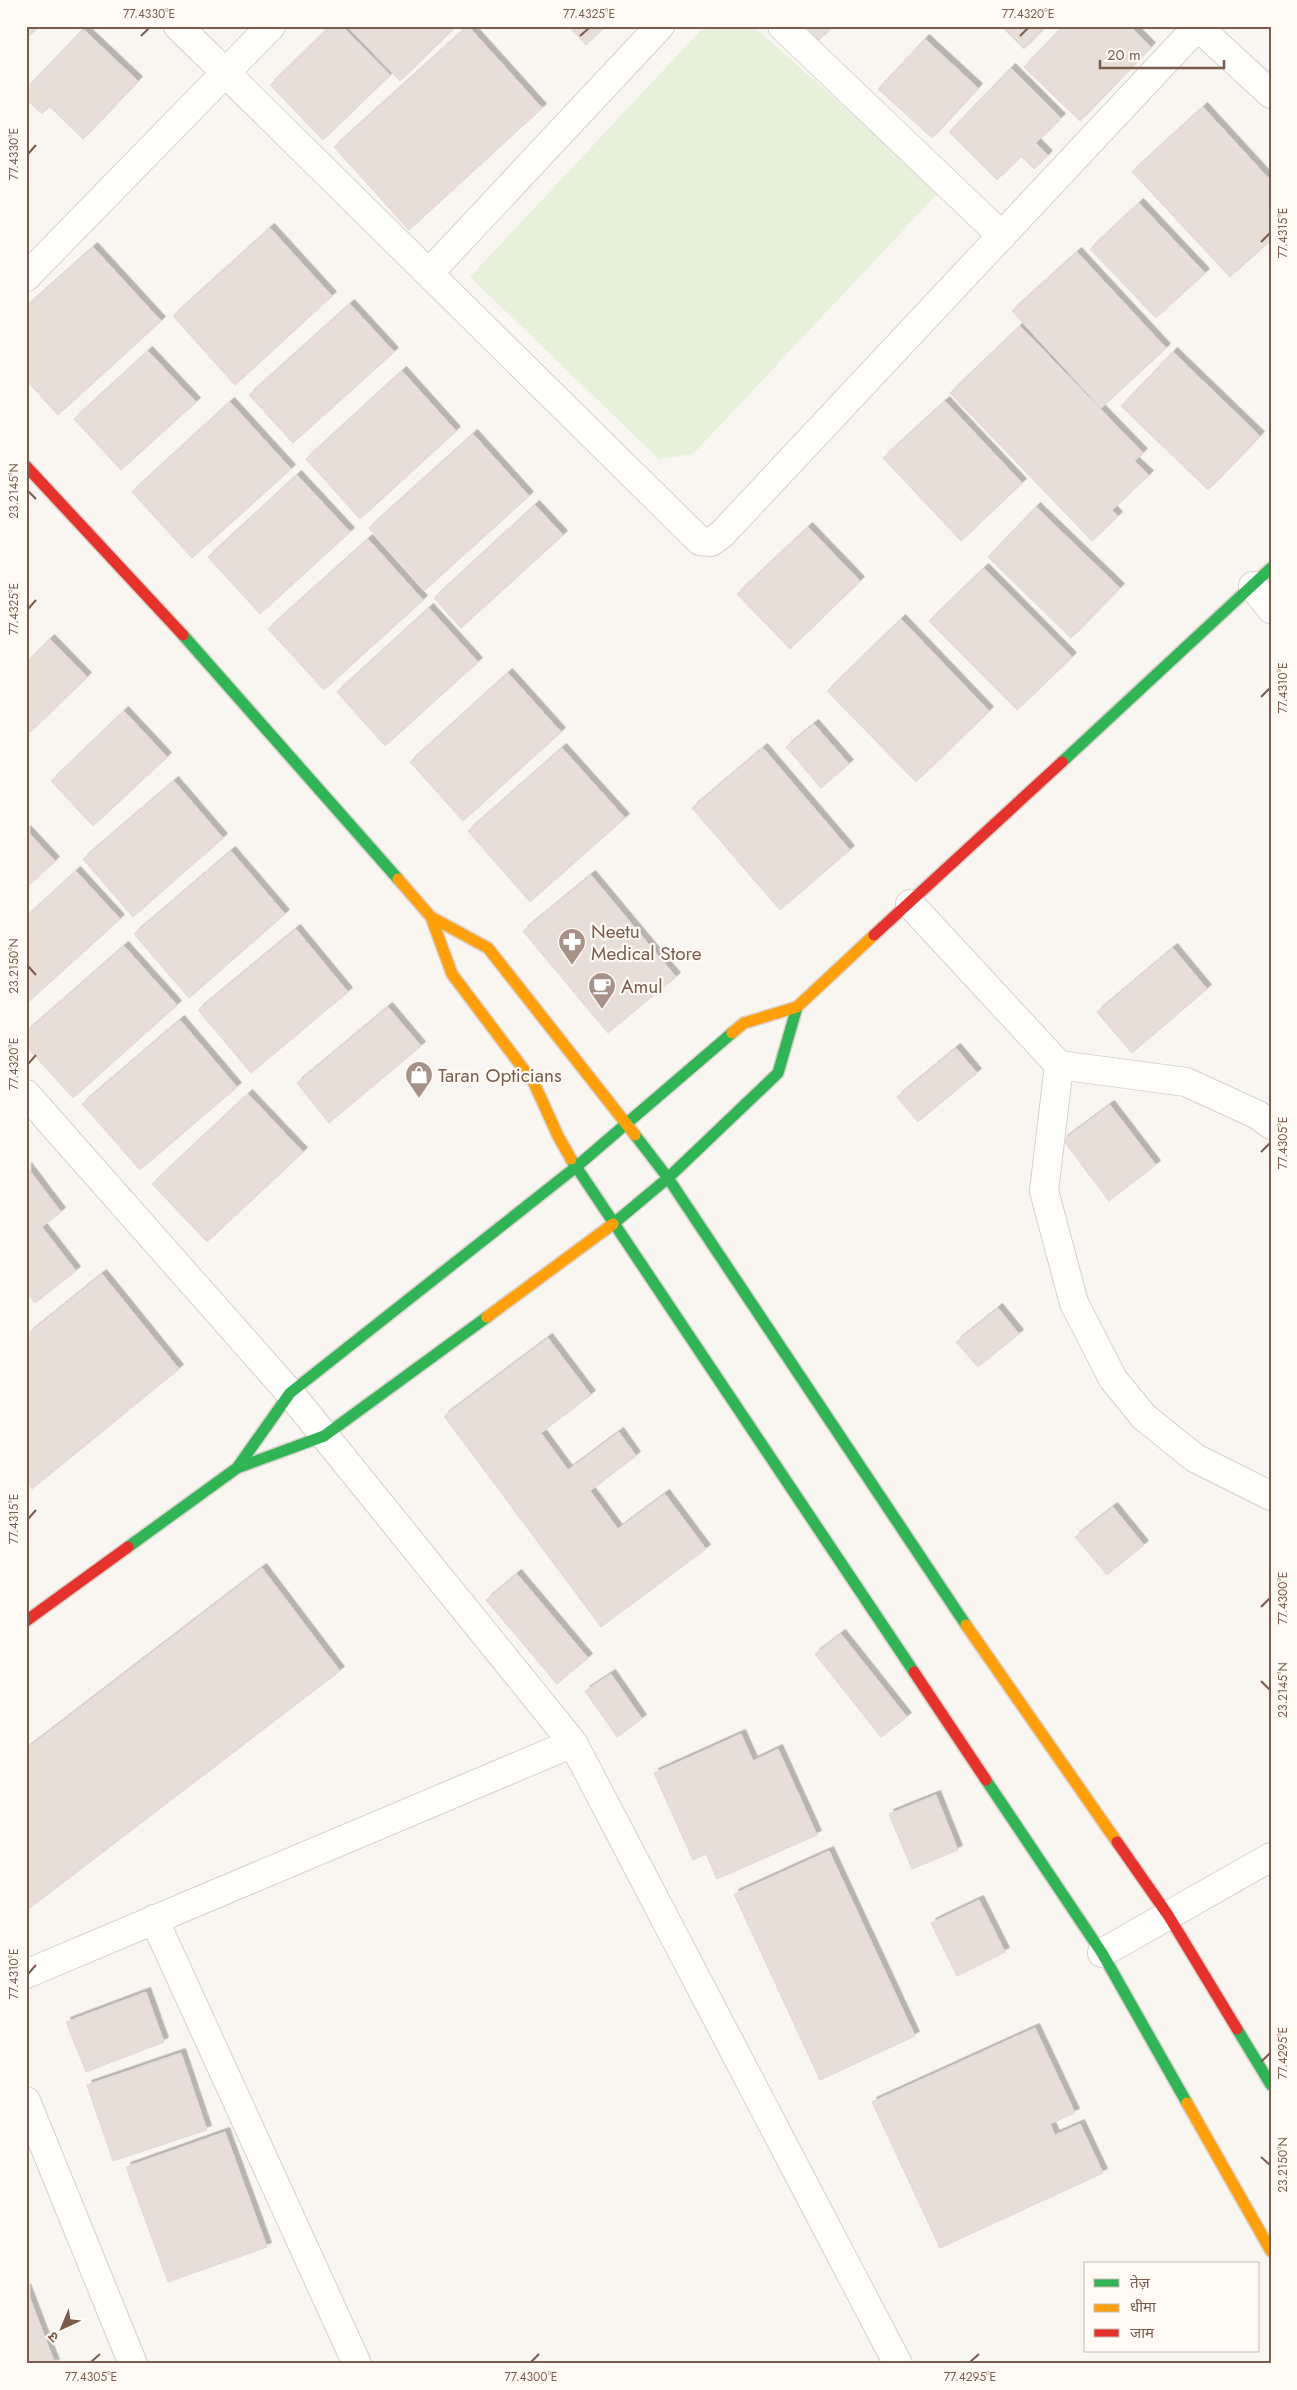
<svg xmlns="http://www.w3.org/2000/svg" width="1297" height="2390" font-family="Jost,'Noto Sans Devanagari',sans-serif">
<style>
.green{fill:#e7f0db}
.building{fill:#e6ded7;stroke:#e2d8d2;filter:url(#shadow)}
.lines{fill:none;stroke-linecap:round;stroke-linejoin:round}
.street-casing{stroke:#d7d1cb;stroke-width:30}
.fast-casing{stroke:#d9d2cb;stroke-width:14}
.slow-casing{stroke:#d9d2cb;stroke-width:14}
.jam-casing{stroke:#d9d2cb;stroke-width:14}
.street{stroke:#fefefd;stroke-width:28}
.fast{stroke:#30b455;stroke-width:11}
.slow{stroke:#ff9f0a;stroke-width:11}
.jam{stroke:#e5322d;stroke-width:11}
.ticks{fill:none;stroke:#7a5c4d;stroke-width:2}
.labels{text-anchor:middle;stroke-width:4.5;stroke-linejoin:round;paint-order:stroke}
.poi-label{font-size:19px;fill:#7a5c4d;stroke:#fffaf3;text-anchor:start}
.neatline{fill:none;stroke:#7a5c4d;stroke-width:2}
.ticks-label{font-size:12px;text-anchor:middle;fill:#7a5c4d}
</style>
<defs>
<filter id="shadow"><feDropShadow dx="4.5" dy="-4.5" stdDeviation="0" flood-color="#0004"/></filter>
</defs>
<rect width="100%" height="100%" fill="#f9f5f0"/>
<path class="green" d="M 728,26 L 753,26 L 940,191 L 693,454 L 659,459 L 470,277 L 701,30 Z"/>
<path class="building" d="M 26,26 L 39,26 L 26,39 Z
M 330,26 L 342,26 L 390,75 L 323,140 L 270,85 Z
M 347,26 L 451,26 L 453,29 L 400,81 Z
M 468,26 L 542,108 L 409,230 L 334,147 Z
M 568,26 L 606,26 L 586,45 Z
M 805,26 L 833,26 L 819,40 Z
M 1001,26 L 1046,26 L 1024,49 Z
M 1063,26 L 1130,26 L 1151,47 L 1080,121 L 1024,67 Z
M 83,29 L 138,81 L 83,139 L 49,106 L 42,114 L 26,99 L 26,89 Z
M 925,39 L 978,88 L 932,138 L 878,89 Z
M 1011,68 L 1061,118 L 1036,143 L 1048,155 L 1034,169 L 1021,156 L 997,180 L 949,132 Z
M 1203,107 L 1271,181 L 1271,240 L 1230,277 L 1132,172 Z
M 1139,203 L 1205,273 L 1156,318 L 1090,249 Z
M 270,228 L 332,296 L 235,385 L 173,316 Z
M 93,247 L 161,321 L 58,415 L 26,380 L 26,307 Z
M 1077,252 L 1166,348 L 1101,408 L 1012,311 Z
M 350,304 L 394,352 L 293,443 L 249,395 Z
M 1020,326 L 1143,453 L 1134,461 L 1149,475 L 1112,510 L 1118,516 L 1092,541 L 950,393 Z
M 148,351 L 196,402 L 121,470 L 74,419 Z
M 1173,352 L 1260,436 L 1208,490 L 1121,406 Z
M 402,371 L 456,431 L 360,519 L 306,459 Z
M 945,401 L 1022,483 L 961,541 L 883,458 Z
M 230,402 L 291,469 L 192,558 L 132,492 Z
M 473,434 L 529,496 L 425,590 L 369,528 Z
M 297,475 L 350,532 L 260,614 L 208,557 Z
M 535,505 L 563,535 L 461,628 L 434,598 Z
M 1036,507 L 1120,588 L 1071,638 L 988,557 Z
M 808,527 L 860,581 L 790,649 L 737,594 Z
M 368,539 L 423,600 L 324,690 L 268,629 Z
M 984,568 L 1072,657 L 1017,710 L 929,621 Z
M 429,608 L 478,662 L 385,746 L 337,692 Z
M 901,619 L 989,711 L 916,782 L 827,691 Z
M 50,639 L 87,677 L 26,736 L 26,663 Z
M 508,673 L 561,732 L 463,821 L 410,762 Z
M 124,711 L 167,757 L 93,826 L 51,781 Z
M 814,724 L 849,764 L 821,788 L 786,747 Z
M 562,748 L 625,818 L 530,902 L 468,831 Z
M 763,748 L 850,850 L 780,910 L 692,808 Z
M 174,781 L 223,838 L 133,917 L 83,859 Z
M 26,830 L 55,861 L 26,888 Z
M 231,851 L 285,914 L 189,998 L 134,934 Z
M 76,871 L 120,919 L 26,1004 L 26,917 Z
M 591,875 L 676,977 L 608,1033 L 523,931 Z
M 296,929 L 348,992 L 251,1073 L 198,1010 Z
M 124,946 L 177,1005 L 73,1098 L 26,1046 L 26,1032 Z
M 1173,948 L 1207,989 L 1132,1053 L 1097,1012 Z
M 388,1007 L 421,1046 L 329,1123 L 297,1083 Z
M 180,1020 L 237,1087 L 140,1170 L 82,1104 Z
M 956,1048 L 977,1073 L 918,1122 L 897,1097 Z
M 248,1094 L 303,1152 L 207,1242 L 152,1184 Z
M 1110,1105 L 1156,1165 L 1109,1201 L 1063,1140 Z
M 27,1167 L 61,1212 L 42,1227 L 76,1271 L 35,1303 L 26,1292 Z
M 102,1274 L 179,1369 L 32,1489 L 26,1480 L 26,1345 L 29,1333 Z
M 998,1308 L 1019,1334 L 978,1367 L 956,1342 Z
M 548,1338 L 591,1395 L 541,1433 L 568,1470 L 619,1432 L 636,1456 L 590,1491 L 618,1529 L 665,1494 L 706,1549 L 601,1627 L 444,1416 Z
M 1113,1507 L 1144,1545 L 1107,1575 L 1075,1537 Z
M 262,1568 L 340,1671 L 26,1911 L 26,1749 Z
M 517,1574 L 588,1658 L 557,1684 L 486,1600 Z
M 841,1634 L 907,1717 L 881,1737 L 815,1654 Z
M 611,1674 L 642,1719 L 617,1737 L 585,1691 Z
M 741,1734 L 753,1761 L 778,1749 L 817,1835 L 717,1879 L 706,1854 L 693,1860 L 654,1773 Z
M 936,1795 L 958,1850 L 912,1869 L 889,1814 Z
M 829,1851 L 915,2036 L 820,2080 L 734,1894 Z
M 979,1900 L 1005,1952 L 957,1976 L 931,1923 Z
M 146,1992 L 164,2042 L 86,2072 L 66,2022 Z
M 1035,2028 L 1075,2113 L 1050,2124 L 1055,2135 L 1080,2124 L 1103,2173 L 940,2248 L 872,2102 Z
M 181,2053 L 207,2130 L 113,2161 L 87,2085 Z
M 225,2132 L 267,2247 L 168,2282 L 126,2167 Z
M 26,2288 L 55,2364 L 26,2364 Z"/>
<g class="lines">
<defs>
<path id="street" d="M 178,26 L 700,541 L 711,542 L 722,534 L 1198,26
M 782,26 L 1002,236
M 1197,26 L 1271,94
M 429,273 L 660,26
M 26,277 L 271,26
M 1253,586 L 1271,609
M 910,904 L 1059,1065 L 1044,1191 L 1074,1303 L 1113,1379 L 1144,1417 L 1195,1458 L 1271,1496
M 1059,1065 L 1186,1082 L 1258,1115 L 1271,1125
M 26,1094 L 290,1393 L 573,1743 L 898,2364
M 154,1919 L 357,2364
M 1102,1953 L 1271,1857
M 26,1974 L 573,1743
M 26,2101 L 133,2364"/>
<path id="fast" d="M 183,635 L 398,879
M 1062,762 L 1271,568
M 635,1135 L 668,1178 L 966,1625
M 571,1159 L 914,1672
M 613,1224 L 668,1178 L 778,1073 L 797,1007
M 237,1468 L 290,1393 L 576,1167 L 732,1033
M 128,1547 L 237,1468 L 324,1436 L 487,1317
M 986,1780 L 1102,1953 L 1187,2103
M 1237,2029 L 1271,2085"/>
<path id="slow" d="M 398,879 L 431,917 L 452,974 L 534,1083 L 558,1136 L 571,1159
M 431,917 L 488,948 L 635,1135
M 732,1033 L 744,1023 L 797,1007 L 874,935
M 487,1317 L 613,1224
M 966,1625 L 1117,1842
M 1187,2103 L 1271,2251"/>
<path id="jam" d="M 26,466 L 183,635
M 874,935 L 1062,762
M 26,1621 L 128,1547
M 914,1672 L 986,1780
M 1117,1842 L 1168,1915 L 1237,2029"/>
</defs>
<use href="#street" class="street-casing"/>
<use href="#fast" class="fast-casing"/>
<use href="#slow" class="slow-casing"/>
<use href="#jam" class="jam-casing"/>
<use href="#street" class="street"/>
<use href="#fast" class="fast"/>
<use href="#slow" class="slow"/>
<use href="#jam" class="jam"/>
</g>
<path class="ticks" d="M 141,36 L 149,28M 580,36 L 589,28M 1020,36 L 1028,28M 28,154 L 36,145M 1261,242 L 1270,233M 28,491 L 36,499M 28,609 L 36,600M 1261,697 L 1270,688M 28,966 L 36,975M 28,1064 L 36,1055M 1261,1152 L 1270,1143M 28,1519 L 36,1510M 1261,1607 L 1270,1598M 1261,1681 L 1270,1690M 28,1974 L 36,1965M 1261,2062 L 1270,2053M 1261,2157 L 1270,2165M 91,2362 L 100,2354M 531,2362 L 539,2354M 970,2362 L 979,2354"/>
<defs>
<symbol id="pharmacy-pin" viewBox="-11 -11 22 30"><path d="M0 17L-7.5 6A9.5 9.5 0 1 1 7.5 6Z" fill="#a69286" stroke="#fffaf3"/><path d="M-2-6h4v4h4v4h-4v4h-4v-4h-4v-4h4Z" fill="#fff"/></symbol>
<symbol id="cafe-pin" viewBox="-11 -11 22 30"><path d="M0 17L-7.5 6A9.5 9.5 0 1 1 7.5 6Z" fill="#a69286" stroke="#fffaf3"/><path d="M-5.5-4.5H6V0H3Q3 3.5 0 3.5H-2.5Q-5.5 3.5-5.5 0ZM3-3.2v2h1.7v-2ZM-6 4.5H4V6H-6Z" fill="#fff"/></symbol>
<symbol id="shop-pin" viewBox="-11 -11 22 30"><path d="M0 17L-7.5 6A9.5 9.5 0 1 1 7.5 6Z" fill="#a69286" stroke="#fffaf3"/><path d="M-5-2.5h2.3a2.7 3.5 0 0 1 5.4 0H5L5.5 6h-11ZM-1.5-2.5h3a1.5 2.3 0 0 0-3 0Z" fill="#fff"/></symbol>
</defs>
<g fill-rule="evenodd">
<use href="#pharmacy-pin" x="556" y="926" width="32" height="43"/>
<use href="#cafe-pin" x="586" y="970" width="32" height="43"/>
<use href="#shop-pin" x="403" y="1059" width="32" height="43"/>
</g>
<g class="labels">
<g class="poi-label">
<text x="591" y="938">Neetu<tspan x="591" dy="22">Medical Store</tspan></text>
<text x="621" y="993">Amul</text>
<text x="438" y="1082">Taran Opticians</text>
</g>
</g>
<rect width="1297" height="2390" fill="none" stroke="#fffaf3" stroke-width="55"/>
<rect x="1084" y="2262" width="175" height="90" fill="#fffaf3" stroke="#cabbb1"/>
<rect x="1094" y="2279" width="25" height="8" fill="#30b455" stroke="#cabbb1"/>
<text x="1130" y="2288" font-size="15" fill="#7a5c4d">तेज़</text>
<rect x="1094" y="2304" width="25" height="8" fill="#ff9f0a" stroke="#cabbb1"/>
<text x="1130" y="2312" font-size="15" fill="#7a5c4d">धीमा</text>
<rect x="1094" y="2329" width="25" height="8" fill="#e5322d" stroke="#cabbb1"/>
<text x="1130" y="2338" font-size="15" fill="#7a5c4d">जाम</text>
<g transform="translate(62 2328) rotate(224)" stroke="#fffaf3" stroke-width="4" paint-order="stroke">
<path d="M0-4L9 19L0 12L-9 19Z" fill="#7a5c4d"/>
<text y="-8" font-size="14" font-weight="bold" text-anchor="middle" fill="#7a5c4d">उ</text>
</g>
<path d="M1100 60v8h124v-8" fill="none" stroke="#7a5c4d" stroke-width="2.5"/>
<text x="1107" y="60" font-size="15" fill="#7a5c4d" stroke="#fffaf3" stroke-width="4" paint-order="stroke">20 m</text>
<rect x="28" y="28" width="1242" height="2334" class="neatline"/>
<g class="ticks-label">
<text x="149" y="18">77.4330°E</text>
<text x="589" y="18">77.4325°E</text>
<text x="1028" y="18">77.4320°E</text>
<text transform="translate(14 154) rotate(-90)" y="4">77.4330°E</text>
<text transform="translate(1283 233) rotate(-90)" y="4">77.4315°E</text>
<text transform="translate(14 491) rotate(-90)" y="4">23.2145°N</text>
<text transform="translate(14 609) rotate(-90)" y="4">77.4325°E</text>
<text transform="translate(1283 688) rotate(-90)" y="4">77.4310°E</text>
<text transform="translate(14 966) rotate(-90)" y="4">23.2150°N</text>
<text transform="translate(14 1064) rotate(-90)" y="4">77.4320°E</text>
<text transform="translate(1283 1143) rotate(-90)" y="4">77.4305°E</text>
<text transform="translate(14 1519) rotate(-90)" y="4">77.4315°E</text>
<text transform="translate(1283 1598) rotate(-90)" y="4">77.4300°E</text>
<text transform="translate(1283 1690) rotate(-90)" y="4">23.2145°N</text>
<text transform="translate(14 1974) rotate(-90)" y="4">77.4310°E</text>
<text transform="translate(1283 2053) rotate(-90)" y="4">77.4295°E</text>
<text transform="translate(1283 2165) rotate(-90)" y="4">23.2150°N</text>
<text x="91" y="2381">77.4305°E</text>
<text x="531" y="2381">77.4300°E</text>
<text x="970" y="2381">77.4295°E</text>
</g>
</svg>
